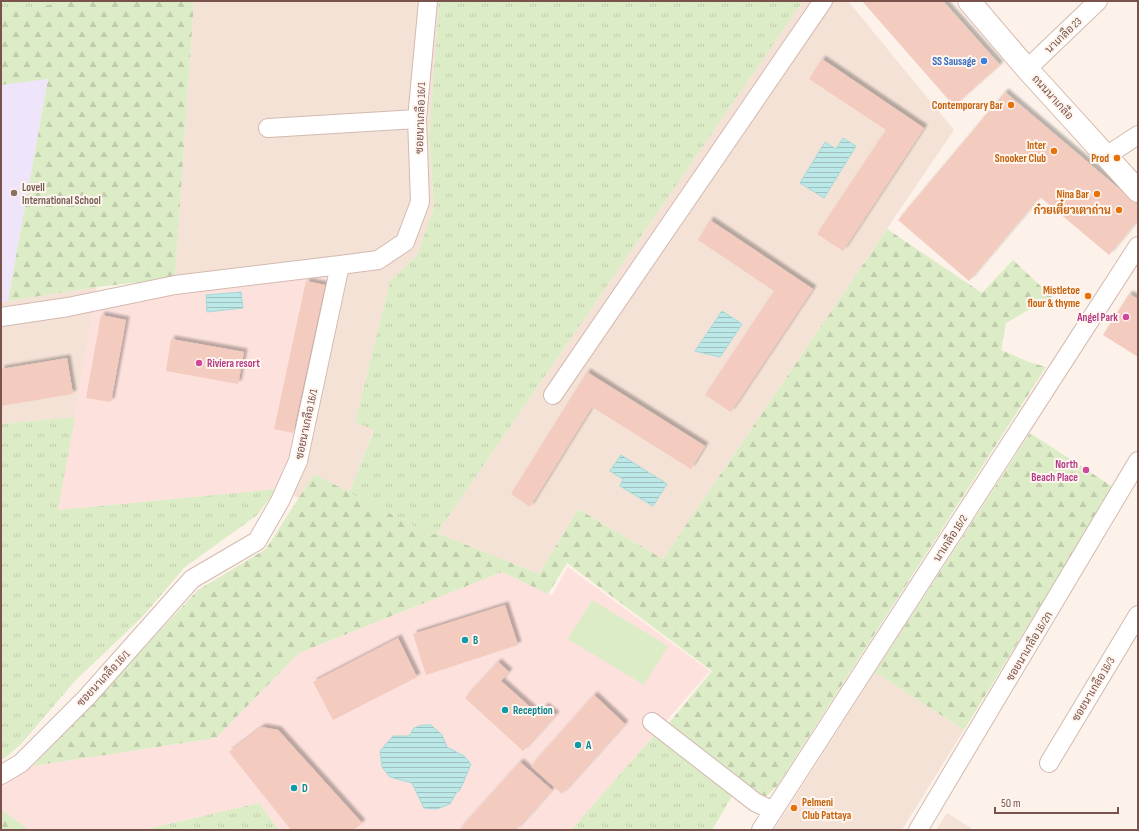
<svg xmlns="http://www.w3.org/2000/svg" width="1139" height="831" font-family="'Sofia Sans Condensed',Sarabun,sans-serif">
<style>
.residential{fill:#f5e2d7}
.commercial{fill:#fde1dc}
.education{fill:#efe5fa}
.grass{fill:url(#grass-tufts)}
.forest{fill:url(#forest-firs)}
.park{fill:#dcecc6}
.water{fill:url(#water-rules);stroke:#a2dad9}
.building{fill:#f3cbbf;filter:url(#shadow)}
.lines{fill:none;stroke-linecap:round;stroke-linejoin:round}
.street-casing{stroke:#d3bab0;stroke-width:20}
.secondary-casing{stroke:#d6b9ad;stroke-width:24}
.street{stroke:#fff;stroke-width:18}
.secondary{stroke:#fff;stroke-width:22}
.shop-dot{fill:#3f7fe0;stroke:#fff6f0;stroke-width:1.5}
.food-dot{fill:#e8710a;stroke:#fff6f0;stroke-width:1.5}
.education-dot{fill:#8d6e63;stroke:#fff6f0;stroke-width:1.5}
.hotel-dot{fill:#d1479c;stroke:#fff6f0;stroke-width:1.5}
.culture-dot{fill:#0f9aa8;stroke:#fff6f0;stroke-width:1.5}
.labels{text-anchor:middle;stroke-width:4;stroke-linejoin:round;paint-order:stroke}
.street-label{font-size:11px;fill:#79534b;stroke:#fff6f0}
.shop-label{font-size:11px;font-weight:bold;fill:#366cbe;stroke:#fff6f0;text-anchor:end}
.food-label{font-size:11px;font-weight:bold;fill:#c56008;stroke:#fff6f0;text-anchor:end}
.education-label{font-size:11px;font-weight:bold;fill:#785e54;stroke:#fff6f0;text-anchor:start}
.hotel-label{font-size:11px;font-weight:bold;fill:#b23c85;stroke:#fff6f0;text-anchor:end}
.culture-label{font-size:11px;font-weight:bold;fill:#0d838f;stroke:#fff6f0;text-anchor:start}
</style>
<defs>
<pattern id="grass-tufts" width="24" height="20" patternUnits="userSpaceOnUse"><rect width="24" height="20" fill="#dcecc6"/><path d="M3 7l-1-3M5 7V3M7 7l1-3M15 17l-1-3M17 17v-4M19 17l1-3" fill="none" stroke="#c0ccac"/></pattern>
<pattern id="forest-firs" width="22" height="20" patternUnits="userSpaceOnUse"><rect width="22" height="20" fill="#dcecc6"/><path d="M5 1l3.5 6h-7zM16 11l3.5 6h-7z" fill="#c0ccac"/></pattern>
<pattern id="water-rules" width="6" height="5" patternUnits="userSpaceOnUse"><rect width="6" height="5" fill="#bce8e7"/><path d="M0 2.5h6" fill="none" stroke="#9ebfbd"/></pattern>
<filter id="shadow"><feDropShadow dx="3.5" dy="-3.5" stdDeviation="1" flood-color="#0004"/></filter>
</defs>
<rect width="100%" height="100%" fill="#fdf2e9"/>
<path class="residential" d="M 194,1 L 439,1 L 429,137 L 434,207 L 417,255 L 390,281 L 355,422 L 374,429 L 349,493 L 314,474 L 299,498 L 277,489 L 333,272 L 328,257 L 175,278 Z
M 803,1 L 848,1 L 954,130 L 663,559 L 578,509 L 539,574 L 437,533 Z
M 97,287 L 75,417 L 1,424 L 1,302 Z
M 875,672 L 964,730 L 902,830 L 774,830 Z
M 947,813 L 974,830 L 936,830 Z"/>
<path class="commercial" d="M 333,271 L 293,460 L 277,489 L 58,510 L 93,308 Z
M 568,567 L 710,671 L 571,830 L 279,830 L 259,803 L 142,830 L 29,830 L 1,809 L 1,784 L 33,766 L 216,738 L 299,653 L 502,572 L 552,595 Z"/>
<path class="education" d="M 48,78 L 8,301 L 1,302 L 1,85 Z"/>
<path class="grass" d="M 1,1 L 77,1 L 1,11 Z
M 439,1 L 803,1 L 437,533 L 431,535 L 349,493 L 374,430 L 355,422 L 390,281 L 417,255 L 434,207 L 429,137 Z
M 75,417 L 58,510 L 277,489 L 256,516 L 185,567 L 142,617 L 75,681 L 21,744 L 5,758 L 1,759 L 1,424 Z
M 657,732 L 735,791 L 712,830 L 571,830 Z
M 259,803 L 279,830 L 142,830 Z"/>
<path class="forest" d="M 77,1 L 194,1 L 175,278 L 97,287 L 8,301 L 48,79 L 1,85 L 1,11 Z
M 887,229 L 982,293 L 1013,260 L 1052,297 L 1006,323 L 1001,350 L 1029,362 L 1046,367 L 777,786 L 764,798 L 669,723 L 712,671 L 567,563 L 548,594 L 502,572 L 299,653 L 216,738 L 33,766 L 198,590 L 266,549 L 314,474 L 431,535 L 437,533 L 539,574 L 578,509 L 663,559 Z
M 1030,433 L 1113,487 L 964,730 L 875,672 Z
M 1,809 L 29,830 L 1,830 Z"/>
<path class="park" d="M 592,600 L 668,646 L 644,685 L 568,639 Z"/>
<path class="water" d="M 843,138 L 856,146 L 824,198 L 800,183 L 825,142 L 836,149 Z
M 241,292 L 243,308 L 207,312 L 206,295 Z
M 722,311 L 742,324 L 720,357 L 695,351 Z
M 621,455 L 667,484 L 653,506 L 620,486 L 623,479 L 610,471 Z
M 422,725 L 431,725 L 442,735 L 447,747 L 464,756 L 471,764 L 460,790 L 456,793 L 450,804 L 437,809 L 424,808 L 412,783 L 390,777 L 382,767 L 380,751 L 393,736 L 409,736 L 414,728 Z"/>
<path class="building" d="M 862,1 L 943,1 L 1000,65 L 954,106 Z
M 822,59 L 924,128 L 843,251 L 817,234 L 886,130 L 809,79 Z
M 1005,92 L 1138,205 L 1138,220 L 1109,255 L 1040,197 L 969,281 L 898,220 Z
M 710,220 L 813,289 L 731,412 L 705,395 L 774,291 L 698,240 Z
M 306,281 L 325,285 L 293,433 L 274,429 Z
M 1129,294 L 1138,299 L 1138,357 L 1103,335 Z
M 101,315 L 126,320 L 111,402 L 86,398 Z
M 171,339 L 244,352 L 238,384 L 166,371 Z
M 67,358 L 73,394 L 1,406 L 1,369 Z
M 587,372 L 705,446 L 691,469 L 592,407 L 530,507 L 511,494 Z
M 505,605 L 518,645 L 426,675 L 413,634 Z
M 398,638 L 417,677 L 333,720 L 313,682 Z
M 498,662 L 509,672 L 501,681 L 538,714 L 545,706 L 556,715 L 523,751 L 465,698 Z
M 594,695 L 625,724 L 562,794 L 531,766 Z
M 262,727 L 278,730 L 362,823 L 353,830 L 291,830 L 229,752 Z
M 520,762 L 552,790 L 516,830 L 459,830 Z"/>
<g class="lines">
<defs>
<path id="street" d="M 1027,69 L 1098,1
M 268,128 L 417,119
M 1106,156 L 1138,135
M 1,317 L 68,307 L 175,285 L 340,265
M 553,395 L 823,1
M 652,722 L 755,802 L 773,811
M 1049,763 L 1138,615
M 1,775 L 21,763 L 87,697 L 192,579 L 257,541 L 280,501 L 298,461 L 340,265 L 378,260 L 405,242 L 420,202 L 417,119 L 428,1
M 761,830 L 1138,246
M 918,830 L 1138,461"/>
<path id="secondary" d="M 969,1 L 1027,69 L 1138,191"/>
</defs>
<use href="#street" class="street-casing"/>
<use href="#secondary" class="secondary-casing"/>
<use href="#street" class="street"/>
<use href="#secondary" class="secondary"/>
</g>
<circle class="shop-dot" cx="984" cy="61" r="4"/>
<g class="food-dot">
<circle cx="1011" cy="105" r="4"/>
<circle cx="1054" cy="151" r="4"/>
<circle cx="1117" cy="158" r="4"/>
<circle cx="1097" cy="194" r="4"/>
<circle cx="1119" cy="210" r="4"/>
<circle cx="1088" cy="296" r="4"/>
<circle cx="794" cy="808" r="4"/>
</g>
<circle class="education-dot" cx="14" cy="193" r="4"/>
<g class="hotel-dot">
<circle cx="1126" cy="317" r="4"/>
<circle cx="199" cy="363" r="4"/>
<circle cx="1086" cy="470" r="4"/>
</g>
<g class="culture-dot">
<circle cx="465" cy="640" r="4"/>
<circle cx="505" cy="710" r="4"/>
<circle cx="578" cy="745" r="4"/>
<circle cx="294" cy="788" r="4"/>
</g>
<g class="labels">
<g class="street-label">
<text transform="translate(1063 35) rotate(-44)" y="4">นาเกลือ 23</text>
<text transform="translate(1053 97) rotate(48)" y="4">ถนนนาเกลือ</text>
<text transform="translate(420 118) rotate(-88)" y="4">ซอยนาเกลือ 16/1</text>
<text transform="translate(306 424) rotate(-78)" y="4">ซอยนาเกลือ 16/1</text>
<text transform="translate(950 538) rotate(-57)" y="4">นาเกลือ 16/2</text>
<text transform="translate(1029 646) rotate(-59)" y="4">ซอยนาเกลือ 16/2ก</text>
<text transform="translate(103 678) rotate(-47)" y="4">ซอยนาเกลือ 16/1</text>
<text transform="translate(1093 689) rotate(-59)" y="4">ซอยนาเกลือ 16/3</text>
</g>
<g class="shop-label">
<text x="976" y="65">SS Sausage</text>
</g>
<g class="food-label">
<text x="1003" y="109">Contemporary Bar</text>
<text x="1046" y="149">Inter<tspan x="1046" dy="13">Snooker Club</tspan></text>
<text x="1109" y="162">Prod</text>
<text x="1089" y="198">Nina Bar</text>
<text x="1111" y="214">ก๋วยเตี๋ยวเตาถ่าน</text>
<text x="1080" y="294">Mistletoe<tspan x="1080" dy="13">flour &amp; thyme</tspan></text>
<text x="802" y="806" text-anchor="start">Pelmeni<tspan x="802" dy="13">Club Pattaya</tspan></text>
</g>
<g class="education-label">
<text x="22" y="191">Lovell<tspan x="22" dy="13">International School</tspan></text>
</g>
<g class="hotel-label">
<text x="1118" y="321">Angel Park</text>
<text x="207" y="367" text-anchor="start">Riviera resort</text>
<text x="1078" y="468">North<tspan x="1078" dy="13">Beach Place</tspan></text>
</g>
<g class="culture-label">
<text x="473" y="644">B</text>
<text x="513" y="714">Reception</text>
<text x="586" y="749">A</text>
<text x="302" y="792">D</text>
</g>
</g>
<rect width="1139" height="831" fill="none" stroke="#79534b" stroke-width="4"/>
<path d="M995 807v6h123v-6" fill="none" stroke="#79534b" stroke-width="2"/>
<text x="1001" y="807" font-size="12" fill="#79534b" stroke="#fff6f0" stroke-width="3" paint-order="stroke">50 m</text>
</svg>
